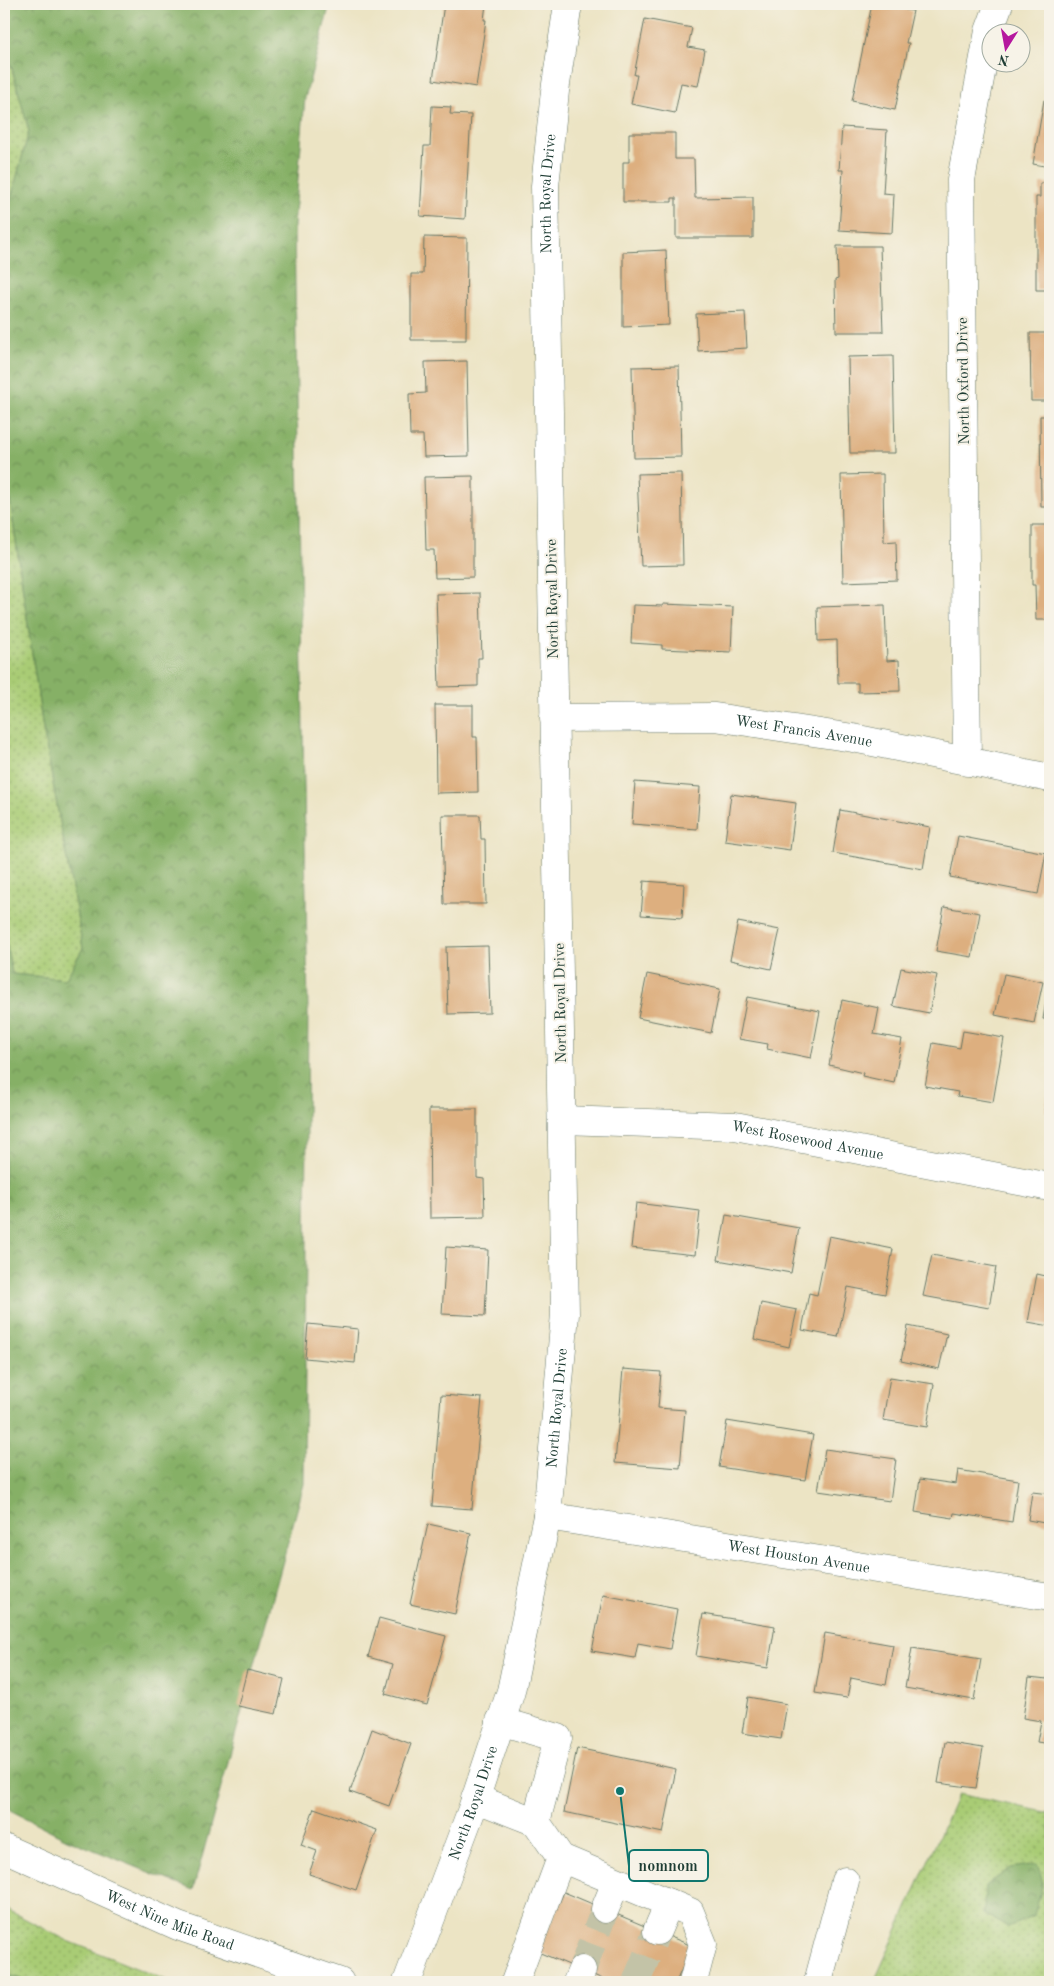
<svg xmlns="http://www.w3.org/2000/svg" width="1054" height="1986" font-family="'Old Standard TT',serif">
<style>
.grass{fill:url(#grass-dots);stroke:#648454}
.forest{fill:url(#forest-crowns);stroke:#52764d}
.building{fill:#ddaf7f}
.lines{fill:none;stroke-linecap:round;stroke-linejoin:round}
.minor-tunnel{stroke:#c3c3a7;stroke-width:28;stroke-dasharray:28 14;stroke-linecap:butt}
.minor-casing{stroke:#677766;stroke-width:29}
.major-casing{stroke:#677766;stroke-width:29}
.minor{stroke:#fff;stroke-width:28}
.major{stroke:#fff;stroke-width:28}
.labels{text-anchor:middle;stroke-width:4;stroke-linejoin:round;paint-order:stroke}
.street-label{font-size:15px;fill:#1f3d34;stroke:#f7f3e8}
.leader{fill:none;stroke:#0f766e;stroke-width:2}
.callout-dot{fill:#0f766e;stroke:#f7f3e8;stroke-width:2}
.callout{fill:#f7f3e8;stroke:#0f766e;stroke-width:2}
.callout-label{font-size:16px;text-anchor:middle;font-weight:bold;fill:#1f3d34}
</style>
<defs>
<pattern id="grass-dots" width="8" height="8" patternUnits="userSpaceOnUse" patternTransform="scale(1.25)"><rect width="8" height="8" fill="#a9cc75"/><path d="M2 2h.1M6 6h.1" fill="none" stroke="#89a761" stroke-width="1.8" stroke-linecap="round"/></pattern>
<pattern id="forest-crowns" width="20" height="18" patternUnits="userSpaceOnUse" patternTransform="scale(1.25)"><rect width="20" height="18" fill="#86b066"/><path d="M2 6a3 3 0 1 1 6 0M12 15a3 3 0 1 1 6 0" fill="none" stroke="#6d9055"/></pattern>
</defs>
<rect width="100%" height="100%" fill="#f7f3e8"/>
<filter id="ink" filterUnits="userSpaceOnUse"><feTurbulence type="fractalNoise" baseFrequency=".02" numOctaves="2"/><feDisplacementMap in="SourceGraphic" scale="10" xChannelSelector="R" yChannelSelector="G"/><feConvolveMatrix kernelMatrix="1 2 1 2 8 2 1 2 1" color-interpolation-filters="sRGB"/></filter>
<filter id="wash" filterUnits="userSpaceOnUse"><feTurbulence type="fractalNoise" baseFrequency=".0096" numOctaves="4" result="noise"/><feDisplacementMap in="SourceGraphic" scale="20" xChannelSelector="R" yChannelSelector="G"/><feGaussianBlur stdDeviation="1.12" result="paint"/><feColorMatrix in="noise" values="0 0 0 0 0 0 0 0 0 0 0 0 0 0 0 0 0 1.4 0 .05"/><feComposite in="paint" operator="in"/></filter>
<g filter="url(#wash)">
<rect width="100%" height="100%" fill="#ece4c4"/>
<path class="grass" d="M 4,39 L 29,131 L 4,225 Z
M 4,458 L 42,723 L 83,948 L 66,979 L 12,974 L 4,932 Z
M 958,1794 L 1050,1813 L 1050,1982 L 874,1982 Z
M 4,1908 L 68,1941 L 171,1982 L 30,1982 L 4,1973 Z"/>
<path class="forest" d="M 4,4 L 330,4 L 305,98 L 294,226 L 308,1009 L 304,1484 L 193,1890 L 67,1839 L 4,1807 L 4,932 L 12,974 L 66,979 L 83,948 L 42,723 L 4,458 L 4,225 L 29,131 L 4,39 Z
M 1037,1864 L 1043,1883 L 1034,1916 L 1008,1927 L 984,1914 L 985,1886 L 1011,1868 Z
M 4,1973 L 30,1982 L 4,1982 Z"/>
<g id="blocks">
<path class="building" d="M 444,4 L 486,4 L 484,20 L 486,20 L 476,87 L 433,80 Z
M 872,4 L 913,11 L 906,43 L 909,43 L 895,110 L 852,101 Z
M 645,19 L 692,28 L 688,47 L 705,50 L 698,86 L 681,83 L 675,113 L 631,104 L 637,75 L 634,75 Z
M 1049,87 L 1050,88 L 1050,167 L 1033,164 L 1044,100 L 1047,101 Z
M 432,106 L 451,107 L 450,114 L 471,115 L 465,219 L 420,216 L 424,146 L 430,146 Z
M 842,127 L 887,130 L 883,193 L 894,194 L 892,233 L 839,230 L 843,170 L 839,170 Z
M 629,133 L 675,133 L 675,159 L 694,159 L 695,198 L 753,197 L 753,238 L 676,238 L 676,198 L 672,198 L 672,202 L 623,202 L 623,162 L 629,162 Z
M 1040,183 L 1050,183 L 1050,290 L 1036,290 L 1036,197 L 1040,197 Z
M 424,237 L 467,238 L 466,340 L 411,340 L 411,274 L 423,274 Z
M 837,246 L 880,246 L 883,332 L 836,332 L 835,280 L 838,279 Z
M 666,250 L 669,325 L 623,327 L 623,252 Z
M 745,312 L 747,348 L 698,351 L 696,314 Z
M 1030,333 L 1050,333 L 1050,401 L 1031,401 Z
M 893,356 L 895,453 L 850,453 L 848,357 Z
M 467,361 L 469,456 L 424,457 L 423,435 L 410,435 L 409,394 L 426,393 L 425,362 Z
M 679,366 L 681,457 L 634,458 L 632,367 Z
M 1040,416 L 1050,416 L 1050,507 L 1041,507 Z
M 681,473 L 683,565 L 641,566 L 637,474 Z
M 883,474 L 884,542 L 896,541 L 897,580 L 843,582 L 841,475 Z
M 473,476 L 473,577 L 435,578 L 434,550 L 426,550 L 424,477 Z
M 1032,525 L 1050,525 L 1050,620 L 1036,620 L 1035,585 L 1032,585 Z
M 480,593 L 482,658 L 478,658 L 478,686 L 439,687 L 436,594 Z
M 663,604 L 733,607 L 731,652 L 662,649 L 662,645 L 631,643 L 633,605 L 663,606 Z
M 885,605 L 887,661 L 899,660 L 900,691 L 858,692 L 858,683 L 838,683 L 837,640 L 818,641 L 817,607 Z
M 435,705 L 473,705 L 473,737 L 477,737 L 478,792 L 436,793 Z
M 635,782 L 700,787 L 697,829 L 632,824 Z
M 731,794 L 796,803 L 790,850 L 725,841 Z
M 840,810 L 930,827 L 923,869 L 833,853 Z
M 442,815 L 480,815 L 481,839 L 485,839 L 486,904 L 444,904 Z
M 958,836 L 1046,853 L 1038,894 L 950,877 Z
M 644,881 L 684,884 L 682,918 L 641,915 Z
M 944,907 L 980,913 L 972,957 L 936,951 Z
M 738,922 L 780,930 L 771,969 L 730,960 Z
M 488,946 L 490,1013 L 448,1014 L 446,947 Z
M 901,968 L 937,975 L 929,1013 L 893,1006 Z
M 647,974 L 720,989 L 711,1033 L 638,1018 Z
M 1004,974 L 1043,982 L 1034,1023 L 995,1015 Z
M 1049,984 L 1050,984 L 1050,1020 L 1043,1019 Z
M 747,997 L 820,1011 L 811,1058 L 767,1049 L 768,1044 L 739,1039 Z
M 842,1000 L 879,1008 L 874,1034 L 902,1039 L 894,1083 L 862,1076 L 863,1073 L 829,1065 Z
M 963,1031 L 1004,1038 L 993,1102 L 957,1096 L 958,1092 L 925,1086 L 933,1043 L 960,1048 Z
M 1049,1089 L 1050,1089 L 1050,1112 L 1045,1111 Z
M 429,1109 L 477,1109 L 477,1178 L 484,1179 L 485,1217 L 430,1218 Z
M 636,1203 L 700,1211 L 695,1255 L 631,1248 Z
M 726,1215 L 799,1228 L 791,1273 L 718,1260 Z
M 829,1236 L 893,1249 L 885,1294 L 848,1287 L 838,1337 L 802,1330 L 809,1293 L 817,1295 Z
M 446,1247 L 488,1250 L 485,1316 L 442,1314 Z
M 932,1255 L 996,1267 L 989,1308 L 923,1296 Z
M 1037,1274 L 1050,1277 L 1050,1326 L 1028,1322 Z
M 761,1303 L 797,1310 L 789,1347 L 754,1339 Z
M 308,1324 L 358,1329 L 355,1363 L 305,1358 Z
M 908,1326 L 947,1334 L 939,1369 L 901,1361 Z
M 623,1369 L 661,1372 L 658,1408 L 685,1410 L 680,1468 L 615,1463 Z
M 890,1377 L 934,1384 L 927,1427 L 883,1420 Z
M 441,1395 L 482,1398 L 472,1509 L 432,1506 Z
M 727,1421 L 813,1435 L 805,1480 L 719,1467 Z
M 825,1449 L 896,1459 L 890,1501 L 818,1491 Z
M 958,1470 L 1018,1480 L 1012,1522 L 954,1513 L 953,1518 L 915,1512 L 920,1479 L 956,1484 Z
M 1032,1492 L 1050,1494 L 1050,1524 L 1028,1520 Z
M 428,1524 L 471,1533 L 455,1614 L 410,1604 Z
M 603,1595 L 677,1609 L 670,1649 L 638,1643 L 635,1658 L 592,1651 Z
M 703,1614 L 775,1626 L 768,1668 L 696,1656 Z
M 379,1618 L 446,1636 L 427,1705 L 385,1694 L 393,1664 L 368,1657 Z
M 825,1633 L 893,1645 L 886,1685 L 851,1678 L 847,1698 L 815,1693 Z
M 912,1648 L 981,1659 L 974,1700 L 905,1688 Z
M 247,1670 L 284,1679 L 276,1714 L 238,1706 Z
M 1048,1673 L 1050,1673 L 1050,1744 L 1037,1742 L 1041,1721 L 1023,1718 L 1029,1677 L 1047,1679 Z
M 748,1697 L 787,1704 L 781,1739 L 742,1733 Z
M 372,1729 L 411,1744 L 389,1806 L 350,1792 Z
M 945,1742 L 983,1748 L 976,1788 L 938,1783 Z
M 577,1748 L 676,1769 L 663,1833 L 564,1812 Z
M 314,1808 L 377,1830 L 356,1890 L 309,1874 L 317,1851 L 301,1845 Z
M 564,1892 L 692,1946 L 676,1982 L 610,1982 L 538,1952 Z"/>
</g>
</g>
<g filter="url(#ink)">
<use href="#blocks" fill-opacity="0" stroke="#677766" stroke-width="1"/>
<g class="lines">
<path class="minor-tunnel" d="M 582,1970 L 605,1909
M 636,1982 L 657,1931"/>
<defs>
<g id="minor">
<path id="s1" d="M 554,718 L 715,717 L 853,738 L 1050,778"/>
<path d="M 967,762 L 961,180 L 989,31 L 999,4"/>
<path id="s2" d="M 563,1120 L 735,1126 L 1050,1187"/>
<path id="s3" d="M 547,1516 L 1050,1597"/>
<path d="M 500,1721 L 558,1738 L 536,1822"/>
<path d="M 475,1798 L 536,1822 L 561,1858 L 515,1982"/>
<path d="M 561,1858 L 690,1912 L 703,1944 L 693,1982"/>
<path d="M 605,1909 L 616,1882"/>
<path d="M 657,1931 L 669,1903"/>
<path id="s4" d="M 407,1982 L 472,1809 L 511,1691 L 547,1516 L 565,1314 L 545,186 L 555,91 L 568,4"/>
<path d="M 577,1982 L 582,1970"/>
<path d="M 818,1982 L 845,1881"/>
</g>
<g id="major">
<path id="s5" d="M 4,1848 L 178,1926 L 340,1982"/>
</g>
</defs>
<use href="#minor" class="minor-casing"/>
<use href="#major" class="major-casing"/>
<use href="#minor" class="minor"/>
<use href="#major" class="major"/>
</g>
</g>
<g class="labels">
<g class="street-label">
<text dy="5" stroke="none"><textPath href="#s4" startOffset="1811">North Royal Drive</textPath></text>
<text transform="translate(963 381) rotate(-91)" y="5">North Oxford Drive</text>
<text transform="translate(552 599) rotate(-91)" y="5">North Royal Drive</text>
<text dy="5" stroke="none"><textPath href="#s1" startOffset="251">West Francis Avenue</textPath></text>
<text transform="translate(560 1003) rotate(-91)" y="5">North Royal Drive</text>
<text dy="5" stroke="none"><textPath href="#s2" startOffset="246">West Rosewood Avenue</textPath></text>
<text dy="5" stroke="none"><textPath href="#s4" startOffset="596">North Royal Drive</textPath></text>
<text dy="5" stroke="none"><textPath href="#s3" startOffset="255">West Houston Avenue</textPath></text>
<text dy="5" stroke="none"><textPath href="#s4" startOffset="191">North Royal Drive</textPath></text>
<text dy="5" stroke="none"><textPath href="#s5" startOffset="181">West Nine Mile Road</textPath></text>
</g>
</g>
<path class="leader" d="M620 1791L629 1866"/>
<circle class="callout-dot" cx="620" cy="1791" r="5"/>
<rect class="callout" x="629" y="1850" width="79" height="31" rx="5"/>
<g class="callout-label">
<text x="668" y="1871">nomnom</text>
</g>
<rect width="1054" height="1986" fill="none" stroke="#f7f3e8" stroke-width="20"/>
<g transform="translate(1006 48) rotate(191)"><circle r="24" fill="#f7f3e8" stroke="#a1aaa0"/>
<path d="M0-4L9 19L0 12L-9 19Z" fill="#b5179e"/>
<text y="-8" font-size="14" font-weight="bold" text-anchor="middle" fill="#1f3d34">N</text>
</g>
</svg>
